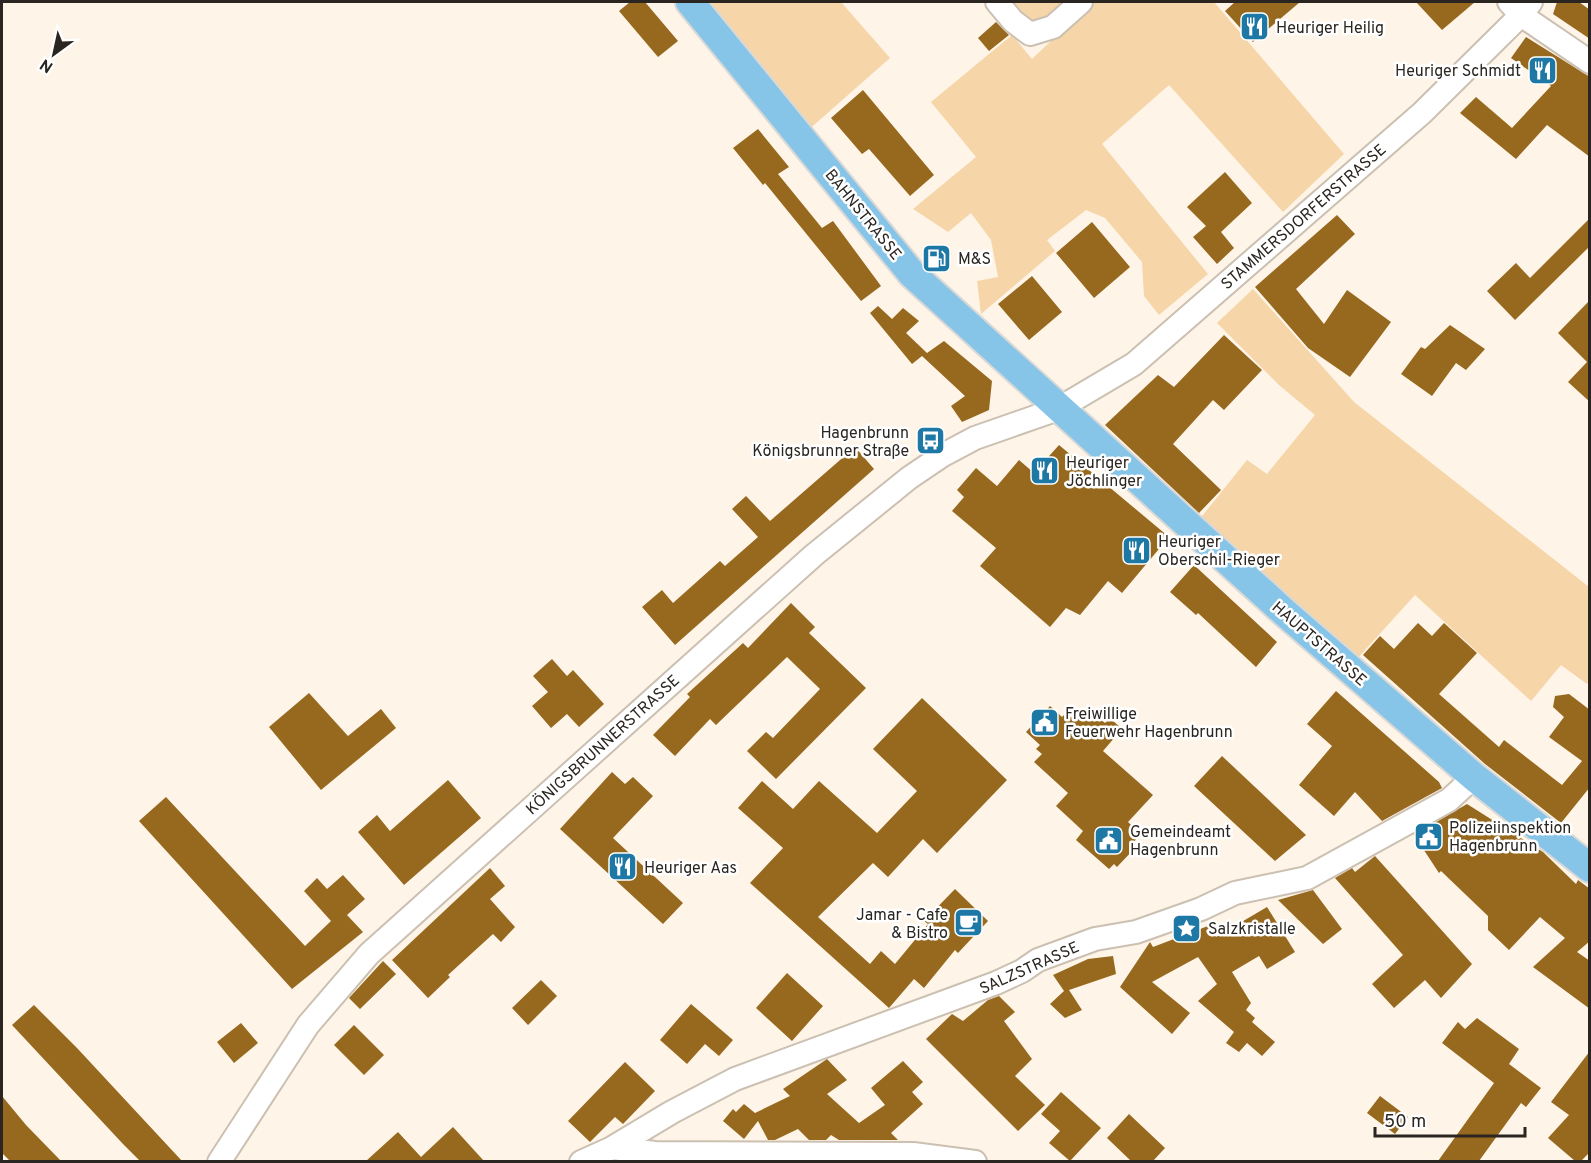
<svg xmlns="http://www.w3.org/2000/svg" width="1591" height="1163" font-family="Overpass,sans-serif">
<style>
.green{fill:#f6d5a9}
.building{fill:#96691f}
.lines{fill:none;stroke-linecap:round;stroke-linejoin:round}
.minor-casing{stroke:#cbc0b1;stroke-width:26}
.major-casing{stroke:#d9d8d7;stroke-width:32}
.minor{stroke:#fff;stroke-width:22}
.major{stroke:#86c5e8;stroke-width:28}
.labels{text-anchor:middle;stroke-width:5;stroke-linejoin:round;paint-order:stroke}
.poi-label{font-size:16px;fill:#2a2520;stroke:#fff;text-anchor:start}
.street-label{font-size:16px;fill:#2a2520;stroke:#fff}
</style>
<rect width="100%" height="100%" fill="#fef4e7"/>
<path class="green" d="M 700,2 L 841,2 L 890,58 L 806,132 Z
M 1009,2 L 1069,2 C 1043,25 1034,31 1009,2 Z
M 1092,2 L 1214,2 L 1344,154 L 1283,212 L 1169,85 L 1102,144 L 1208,274 L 1159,315 L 1144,296 L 1142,262 L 1105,218 L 1086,210 L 1047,240 L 1055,251 L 981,314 L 977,281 L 998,277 L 991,240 L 971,213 L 948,232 L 913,209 L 976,157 L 931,102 L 1012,35 L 1032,59 Z
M 1253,289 L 1354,402 L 1589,587 L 1589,680 L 1587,684 L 1561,665 L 1531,701 L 1415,595 L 1356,660 L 1199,520 L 1247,460 L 1267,474 L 1315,415 L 1279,385 L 1217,323 Z"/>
<path class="building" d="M 630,2 L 645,2 L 678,41 L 658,57 L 619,11 Z
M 1235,2 L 1300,2 L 1253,42 L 1225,11 Z
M 1416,2 L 1475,2 L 1442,30 Z
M 1557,2 L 1579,2 L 1590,10 L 1590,39 L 1553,14 Z
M 996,22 L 1009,35 L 989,51 L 978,38 Z
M 1526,37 L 1590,77 L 1590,157 L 1547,125 L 1516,159 L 1460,113 L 1476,97 L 1512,128 L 1551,86 L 1511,58 Z
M 863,90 L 934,175 L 910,196 L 869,149 L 862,154 L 831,118 Z
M 758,129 L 789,167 L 778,174 L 822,228 L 833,221 L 881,286 L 861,301 L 765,183 L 763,185 L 733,148 Z
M 1225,172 L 1252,203 L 1221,232 L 1234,248 L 1217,264 L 1193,237 L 1206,226 L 1187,207 Z
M 1337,215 L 1355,234 L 1296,289 L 1324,324 L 1347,290 L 1391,322 L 1350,377 L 1308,348 L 1255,287 Z
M 1590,218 L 1590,246 L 1515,320 L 1487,291 L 1516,263 L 1530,278 Z
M 1092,222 L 1130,267 L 1094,298 L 1056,253 Z
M 1032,276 L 1062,312 L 1029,340 L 998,304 Z
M 1590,300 L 1590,402 L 1568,382 L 1587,362 L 1558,333 Z
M 878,306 L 892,319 L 903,308 L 919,321 L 906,333 L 927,353 L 944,341 L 992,381 L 989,410 L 962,422 L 951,406 L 965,396 L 922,356 L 912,364 L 870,313 Z
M 1450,325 L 1485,349 L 1466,370 L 1456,363 L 1432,396 L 1401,374 L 1421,347 L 1425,349 Z
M 1224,335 L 1262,370 L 1224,410 L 1213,400 L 1173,444 L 1221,490 L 1199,513 L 1105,425 L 1158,375 L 1174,387 Z
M 1059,445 L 1169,537 L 1122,593 L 1108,581 L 1080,615 L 1066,608 L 1050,627 L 980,566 L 996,548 L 952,511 L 964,497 L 957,490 L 976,468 L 997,486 L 1019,460 L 1034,473 Z
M 855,447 L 874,469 L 675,645 L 642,607 L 662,590 L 673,603 L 720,561 L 725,566 L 758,537 L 732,509 L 746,496 L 770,521 Z
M 1194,565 L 1277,642 L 1256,667 L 1198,613 L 1196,615 L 1170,592 Z
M 791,603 L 815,627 L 809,633 L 866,688 L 776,779 L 747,751 L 766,732 L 773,738 L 820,689 L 787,657 L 716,725 L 710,719 L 675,756 L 653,735 L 690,697 L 687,694 L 743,643 L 748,648 Z
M 1418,623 L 1432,636 L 1444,623 L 1477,653 L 1439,694 L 1499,747 L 1504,740 L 1562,785 L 1582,761 L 1549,737 L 1564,717 L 1553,707 L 1555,696 L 1569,694 L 1590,710 L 1590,787 L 1561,823 L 1485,764 L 1363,655 L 1380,636 L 1394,649 Z
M 552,659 L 567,676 L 573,670 L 604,704 L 579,727 L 567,714 L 551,728 L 532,706 L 548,692 L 533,676 Z
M 1336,691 L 1439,782 L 1442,788 L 1382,821 L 1355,792 L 1334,816 L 1299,785 L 1332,746 L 1307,724 Z
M 309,693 L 348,736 L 381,709 L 396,728 L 321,790 L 269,727 Z
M 922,698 L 1007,780 L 937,853 L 923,839 L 888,877 L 873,863 L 818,917 L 870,964 L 881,951 L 895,964 L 928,924 L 924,921 L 955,889 L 988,921 L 958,953 L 955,950 L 924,988 L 914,979 L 889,1008 L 750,883 L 783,848 L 738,808 L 762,781 L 793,809 L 819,781 L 877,833 L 917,791 L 873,749 Z
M 1050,706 L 1062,717 L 1066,713 L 1072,718 L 1081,709 L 1083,711 L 1087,707 L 1105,723 L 1110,718 L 1122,729 L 1103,751 L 1153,795 L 1128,822 L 1141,834 L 1131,845 L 1135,848 L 1117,867 L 1114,864 L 1109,869 L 1076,840 L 1083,831 L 1056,806 L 1068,793 L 1034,762 L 1042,754 L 1036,749 L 1040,745 L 1026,732 Z
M 1222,756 L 1306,835 L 1275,861 L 1194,786 Z
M 612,772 L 625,784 L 633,777 L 653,796 L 613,838 L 683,903 L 663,924 L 560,829 Z
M 448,780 L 481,818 L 404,885 L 358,832 L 377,815 L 390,831 Z
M 166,797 L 305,946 L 331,921 L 304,891 L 317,878 L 327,889 L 343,875 L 365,899 L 347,915 L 363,932 L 292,989 L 139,821 Z
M 1467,804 L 1543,852 L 1576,884 L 1578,880 L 1590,889 L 1590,941 L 1577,952 L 1590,961 L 1590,1009 L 1533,967 L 1565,938 L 1540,917 L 1509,950 L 1488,930 L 1488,916 L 1441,871 L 1439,873 L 1414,835 Z
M 1375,856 L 1472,964 L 1441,998 L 1425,980 L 1394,1008 L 1372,984 L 1403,955 L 1335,878 L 1352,868 L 1355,872 Z
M 490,868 L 505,886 L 490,899 L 515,927 L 501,942 L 493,934 L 448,975 L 450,977 L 428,998 L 392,960 Z
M 1313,890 L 1342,929 L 1323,944 L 1278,900 Z
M 1267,907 L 1295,952 L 1267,969 L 1259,956 L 1232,972 L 1251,1003 L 1246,1010 L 1255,1018 L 1252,1022 L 1275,1042 L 1262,1056 L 1247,1043 L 1239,1052 L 1226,1043 L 1234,1032 L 1198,1001 L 1217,984 L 1198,957 L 1152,982 L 1190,1013 L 1172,1034 L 1120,987 L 1150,942 L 1153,947 L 1208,926 L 1216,937 Z
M 1113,956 L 1116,974 L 1069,990 L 1082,1010 L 1065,1018 L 1050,1004 L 1064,991 L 1053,975 L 1088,959 Z
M 383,961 L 396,974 L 360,1009 L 349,998 Z
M 787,973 L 823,1006 L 792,1041 L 756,1008 Z
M 541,980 L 557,996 L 528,1025 L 512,1008 Z
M 999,996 L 1015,1012 L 1004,1021 L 1032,1059 L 1015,1076 L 1045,1105 L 1018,1131 L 926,1039 L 952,1014 L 963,1021 L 988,1000 Z
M 691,1004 L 733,1040 L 719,1056 L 705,1044 L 687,1064 L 660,1040 Z
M 34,1005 L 77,1048 L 182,1161 L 140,1161 L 123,1144 L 12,1025 Z
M 1477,1018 L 1519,1049 L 1509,1064 L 1541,1088 L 1526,1107 L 1521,1103 L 1479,1161 L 1438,1161 L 1494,1083 L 1442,1043 L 1458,1022 L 1465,1029 Z
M 241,1023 L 258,1043 L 234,1063 L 217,1042 Z
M 354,1025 L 384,1055 L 364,1075 L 334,1045 Z
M 1590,1051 L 1590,1152 L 1581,1161 L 1575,1161 L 1548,1138 L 1569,1115 L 1551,1102 Z
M 827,1059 L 847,1080 L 827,1094 L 859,1123 L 885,1105 L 871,1088 L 903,1061 L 923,1082 L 912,1092 L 923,1104 L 891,1133 L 898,1140 L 839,1140 L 831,1135 L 826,1140 L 809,1140 L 798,1129 L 775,1140 L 768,1140 L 758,1121 L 744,1139 L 723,1121 L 733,1109 L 736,1112 L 744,1104 L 755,1113 L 790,1096 L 783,1089 Z
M 625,1062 L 655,1091 L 623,1124 L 615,1117 L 590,1142 L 568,1121 Z
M 1061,1092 L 1101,1128 L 1070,1161 L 1049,1143 L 1060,1131 L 1041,1114 Z
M 2,1096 L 26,1125 L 61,1161 L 10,1161 L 2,1153 Z
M 1380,1096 L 1408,1117 L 1395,1134 L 1367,1113 Z
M 1129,1114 L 1165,1148 L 1153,1161 L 1131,1161 L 1107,1138 Z
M 453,1127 L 484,1161 L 366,1161 L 398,1132 L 421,1157 Z"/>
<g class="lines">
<defs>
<path id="minor" d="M 997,2 L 1013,21 L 1030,34 L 1053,27 L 1081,2
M 1509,2 L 1521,15 L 1590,62
M 612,1148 L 655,1153 L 913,1154 L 975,1162
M 219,1162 L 308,1025 L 369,954 L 814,555 L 909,478 L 943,455 L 975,438 L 1058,409 L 1134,364 L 1422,113 L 1521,15 L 1531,2
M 581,1162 L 612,1148 L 672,1112 L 735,1079 L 996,983 L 1022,971 L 1038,960 L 1095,939 L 1136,932 L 1201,909 L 1235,893 L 1307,878 L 1449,800 L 1474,777"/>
<path id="major" d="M 690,2 L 912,274 L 1284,612 L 1474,777 L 1590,868"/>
</defs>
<use href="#minor" class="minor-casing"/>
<use href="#major" class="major-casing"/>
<use href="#minor" class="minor"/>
<use href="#major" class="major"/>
</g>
<defs>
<symbol id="restaurant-square" viewBox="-11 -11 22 22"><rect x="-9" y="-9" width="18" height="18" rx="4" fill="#1e78a6" stroke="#fff"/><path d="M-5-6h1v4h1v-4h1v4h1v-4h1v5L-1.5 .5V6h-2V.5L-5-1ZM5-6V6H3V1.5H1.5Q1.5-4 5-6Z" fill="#fff"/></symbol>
<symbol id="fuel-square" viewBox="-11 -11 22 22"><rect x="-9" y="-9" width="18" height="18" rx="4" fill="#1e78a6" stroke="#fff"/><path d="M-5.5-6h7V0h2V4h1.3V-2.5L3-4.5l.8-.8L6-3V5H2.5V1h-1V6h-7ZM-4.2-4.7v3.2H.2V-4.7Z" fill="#fff"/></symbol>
<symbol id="bus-square" viewBox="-11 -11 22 22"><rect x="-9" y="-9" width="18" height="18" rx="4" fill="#1e78a6" stroke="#fff"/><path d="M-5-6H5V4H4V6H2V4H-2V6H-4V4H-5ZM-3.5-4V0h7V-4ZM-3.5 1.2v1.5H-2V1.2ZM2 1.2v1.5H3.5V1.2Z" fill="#fff"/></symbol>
<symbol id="civic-square" viewBox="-11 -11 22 22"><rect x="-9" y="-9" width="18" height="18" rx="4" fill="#1e78a6" stroke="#fff"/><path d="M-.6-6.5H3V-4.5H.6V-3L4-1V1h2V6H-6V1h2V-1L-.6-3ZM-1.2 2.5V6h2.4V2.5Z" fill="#fff"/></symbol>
<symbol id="cafe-square" viewBox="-11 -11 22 22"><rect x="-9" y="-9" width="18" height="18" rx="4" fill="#1e78a6" stroke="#fff"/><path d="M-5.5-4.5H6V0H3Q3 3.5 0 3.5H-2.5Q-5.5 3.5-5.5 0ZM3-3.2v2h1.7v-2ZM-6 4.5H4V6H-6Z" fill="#fff"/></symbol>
<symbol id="sight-square" viewBox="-11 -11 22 22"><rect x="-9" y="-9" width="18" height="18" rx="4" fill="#1e78a6" stroke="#fff"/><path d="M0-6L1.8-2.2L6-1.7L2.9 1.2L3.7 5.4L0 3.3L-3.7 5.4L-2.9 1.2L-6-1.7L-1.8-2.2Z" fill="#fff"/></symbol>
</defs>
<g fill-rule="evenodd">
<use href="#restaurant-square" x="1238" y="10" width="33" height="33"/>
<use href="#restaurant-square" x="1526" y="54" width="33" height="33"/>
<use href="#fuel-square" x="920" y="242" width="33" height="33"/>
<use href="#bus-square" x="914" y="424" width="33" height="33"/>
<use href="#restaurant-square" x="1028" y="454" width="33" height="33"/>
<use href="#restaurant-square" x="1120" y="534" width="33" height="33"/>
<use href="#civic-square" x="1028" y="706" width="33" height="33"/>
<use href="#civic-square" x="1412" y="820" width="33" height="33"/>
<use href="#civic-square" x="1092" y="824" width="33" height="33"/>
<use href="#restaurant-square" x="606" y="850" width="33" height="33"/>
<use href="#cafe-square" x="952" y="906" width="33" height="33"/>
<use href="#sight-square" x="1170" y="912" width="33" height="33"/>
</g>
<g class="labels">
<g class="poi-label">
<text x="1276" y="33">Heuriger Heilig</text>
<text x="1521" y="76" text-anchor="end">Heuriger Schmidt</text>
<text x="958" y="264">M&amp;S</text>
<text x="909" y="438" text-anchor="end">Hagenbrunn<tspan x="909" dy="18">Königsbrunner Straße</tspan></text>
<text x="1066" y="468">Heuriger<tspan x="1066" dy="18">Jöchlinger</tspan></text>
<text x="1158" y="547">Heuriger<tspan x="1158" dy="18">Oberschil-Rieger</tspan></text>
<text x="1065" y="719">Freiwillige<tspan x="1065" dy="18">Feuerwehr Hagenbrunn</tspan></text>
<text x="1449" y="833">Polizeiinspektion<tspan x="1449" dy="18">Hagenbrunn</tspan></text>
<text x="1130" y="837">Gemeindeamt<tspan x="1130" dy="18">Hagenbrunn</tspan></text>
<text x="644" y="873">Heuriger Aas</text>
<text x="948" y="920" text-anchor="end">Jamar - Cafe<tspan x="948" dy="18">&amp; Bistro</tspan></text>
<text x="1208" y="934">Salzkristalle</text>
</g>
<g class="street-label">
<text transform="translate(864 214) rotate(51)" y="6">BAHNSTRASSE</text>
<text transform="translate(1303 216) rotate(-41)" y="6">STAMMERSDORFERSTRASSE</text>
<text transform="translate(1320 643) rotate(41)" y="6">HAUPTSTRASSE</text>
<text transform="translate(602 744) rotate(-42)" y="6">KÖNIGSBRUNNERSTRASSE</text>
<text transform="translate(1029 967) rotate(-24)" y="6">SALZSTRASSE</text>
</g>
</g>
<rect width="1591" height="1163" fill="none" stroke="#2a2520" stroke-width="6"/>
<g transform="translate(54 54) rotate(213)" stroke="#ffffff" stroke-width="4.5" paint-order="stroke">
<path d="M0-4.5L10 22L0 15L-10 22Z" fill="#2a2520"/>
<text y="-9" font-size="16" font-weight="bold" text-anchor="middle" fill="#2a2520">N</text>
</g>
<path d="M1375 1127v9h150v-9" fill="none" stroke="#2a2520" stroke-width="3"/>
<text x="1384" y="1127" font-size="18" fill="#2a2520" stroke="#ffffff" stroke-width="4.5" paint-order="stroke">50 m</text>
</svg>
